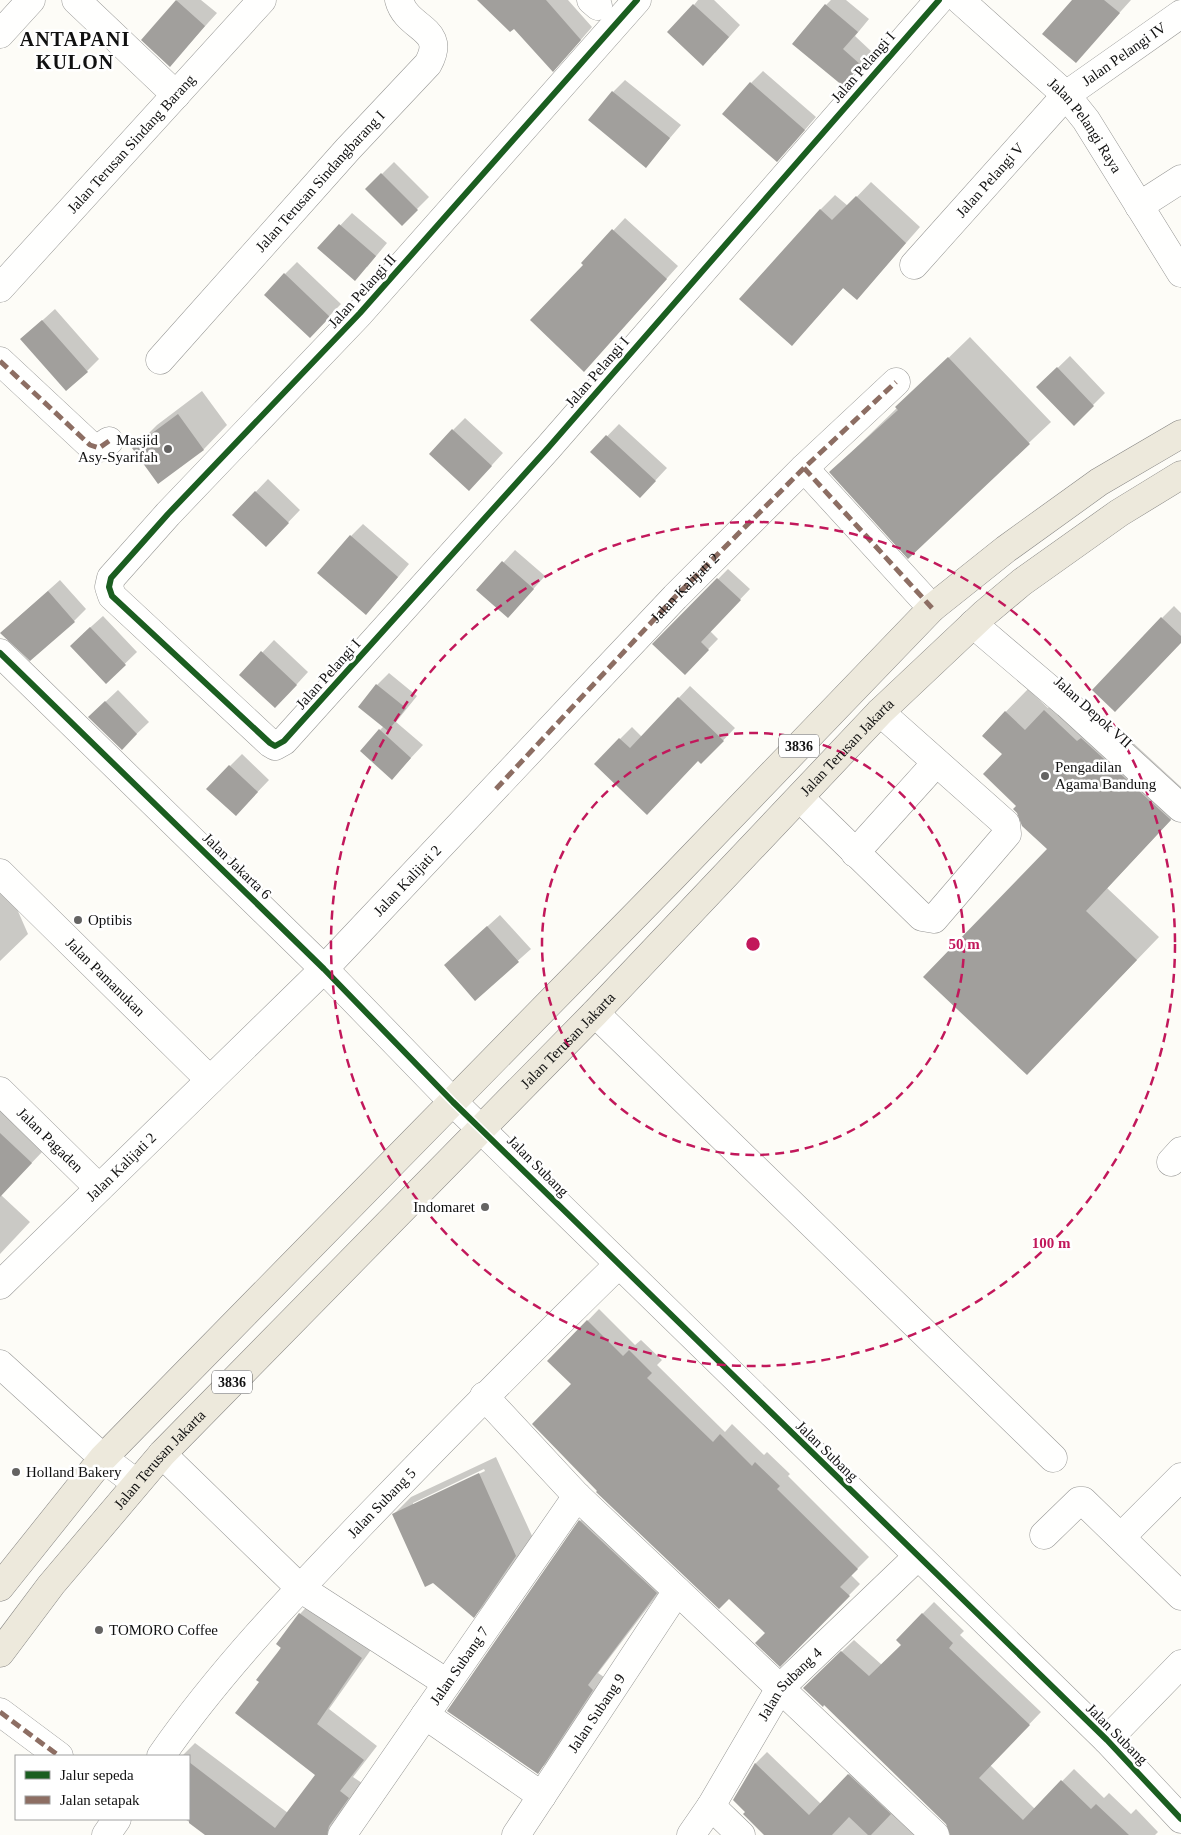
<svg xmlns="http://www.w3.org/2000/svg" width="1181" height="1835" font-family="Georgia,serif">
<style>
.shadow{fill:#0003;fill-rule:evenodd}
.building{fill:#a19f9c}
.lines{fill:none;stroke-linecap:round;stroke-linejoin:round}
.minor-casing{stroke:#979795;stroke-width:29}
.major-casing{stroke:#858482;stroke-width:29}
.minor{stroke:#fffffe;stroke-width:28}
.major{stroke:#ede9dc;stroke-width:28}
.quiet{stroke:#8d6e63;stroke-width:5;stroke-dasharray:10 5;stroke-linecap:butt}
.cycleway-casing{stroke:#fff;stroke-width:9}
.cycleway{stroke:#1b5e20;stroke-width:6}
.ring{fill:none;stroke:#c2185b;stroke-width:2.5;stroke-dasharray:9 6}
.poi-dot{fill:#646362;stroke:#fff;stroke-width:2}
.labels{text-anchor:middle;stroke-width:5;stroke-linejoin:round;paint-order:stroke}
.shield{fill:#fff;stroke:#585858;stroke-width:1}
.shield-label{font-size:14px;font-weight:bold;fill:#111}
.street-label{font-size:15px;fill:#111;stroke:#fff}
.poi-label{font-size:15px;fill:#111;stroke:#fff;text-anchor:start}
.district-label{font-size:20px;font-weight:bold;letter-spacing:1px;fill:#111;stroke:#fff}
.centre{fill:#c2185b;stroke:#fff;stroke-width:2.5}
.ring-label{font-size:15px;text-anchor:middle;font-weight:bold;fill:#c2185b;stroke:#fff;stroke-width:5;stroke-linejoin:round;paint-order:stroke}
</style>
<rect width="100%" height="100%" fill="#fdfcf7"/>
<path class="shadow" d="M 177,0 L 201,0 L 217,13 L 170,65 L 143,40 Z
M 489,0 L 568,0 L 592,27 L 565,58 Z
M 698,0 L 714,0 L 740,25 L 715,53 L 694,5 Z
M 831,0 L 846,0 L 869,19 L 855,36 L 872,52 L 843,85 L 826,5 Z
M 1073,0 L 1131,0 L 1076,61 Z
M 763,71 L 816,117 L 789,148 L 751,83 Z
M 625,80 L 681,125 L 646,166 L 613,92 Z
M 394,162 L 429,197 L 402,224 L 367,189 Z
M 871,182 L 920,227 L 857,299 L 844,287 L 792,344 L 820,210 L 835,195 L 848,206 Z
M 352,213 L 387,243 L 367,267 L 319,248 Z
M 625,218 L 678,266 L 595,358 L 583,263 Z
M 297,262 L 341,304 L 310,336 L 285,274 Z
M 55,309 L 99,359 L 87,371 L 34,328 Z
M 970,337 L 1051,422 L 908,557 L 831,472 Z
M 1070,356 L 1105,393 L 1074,424 L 1038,387 Z
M 202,391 L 227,425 L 204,449 L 158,482 L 134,448 L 157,425 Z
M 465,418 L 503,453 L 481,477 L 453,430 Z
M 619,424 L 667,468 L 652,484 L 592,452 Z
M 268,479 L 300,510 L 278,533 L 234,515 Z
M 363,524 L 409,564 L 378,601 L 351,536 Z
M 515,550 L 545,576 L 508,617 L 478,590 Z
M 728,569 L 750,589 L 710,631 L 718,639 L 685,673 L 654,644 Z
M 60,580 L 86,609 L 74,621 L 14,621 Z
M 1174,606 L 1181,613 L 1181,642 L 1162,618 Z
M 103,616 L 137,652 L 106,682 L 83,634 Z
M 274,640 L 308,672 L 287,695 L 241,675 Z
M 389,673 L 417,696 L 396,722 L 423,745 L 392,778 L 380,730 L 384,726 L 377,685 Z
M 690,686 L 735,728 L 713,751 L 698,760 L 595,764 L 632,727 L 642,737 Z
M 1028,689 L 1048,708 L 1067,689 L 1100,720 L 1104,716 L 1181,787 L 1181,809 L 1107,888 L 1159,937 L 1049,1051 L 1048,849 L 1018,806 L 1004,754 L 983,735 Z
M 118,690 L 149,722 L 122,748 L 102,705 Z
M 242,754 L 269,780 L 248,802 L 230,766 Z
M 7,886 L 28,934 L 0,961 L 0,890 Z
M 500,915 L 531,949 L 475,999 L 458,953 Z
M 0,1108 L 43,1151 L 1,1195 L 30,1222 L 0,1254 Z
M 599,1309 L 635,1345 L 641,1340 L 662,1360 L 657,1365 L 725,1432 L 732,1424 L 764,1455 L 767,1452 L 790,1474 L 788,1476 L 869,1557 L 851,1575 L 860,1584 L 780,1665 L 766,1633 L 572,1384 L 549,1361 Z
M 496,1457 L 533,1538 L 491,1599 L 474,1616 L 394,1514 L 411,1497 ZM 484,1469 L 485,1471 L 413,1506 L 413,1503 Z
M 592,1509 L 668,1581 L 598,1673 L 604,1677 L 549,1761 L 537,1772 L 449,1711 L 580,1521 Z
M 313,1600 L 375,1644 L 329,1709 L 377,1746 L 353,1777 L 362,1783 L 331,1835 L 207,1835 L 185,1819 L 189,1819 L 189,1756 L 182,1756 L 195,1743 L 288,1813 L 316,1775 L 261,1682 L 300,1614 Z
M 934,1602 L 964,1631 L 960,1635 L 1041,1712 L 990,1765 L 1035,1809 L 1074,1769 L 1104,1798 L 1109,1793 L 1131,1814 L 1136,1809 L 1158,1832 L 1155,1835 L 951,1835 L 947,1823 L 816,1676 L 854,1640 L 882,1665 L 903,1644 L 897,1640 Z
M 767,1752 L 821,1804 L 860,1763 L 936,1835 L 767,1835 L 755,1764 Z"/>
<path class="building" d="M 176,0 L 205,26 L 170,67 L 141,40 Z
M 477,0 L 546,0 L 581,40 L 553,72 L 514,29 L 510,32 Z
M 1072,0 L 1104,0 L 1120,13 L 1076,63 L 1042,34 Z
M 693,4 L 729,37 L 703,66 L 667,32 Z
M 825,4 L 858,32 L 843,49 L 861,65 L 843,86 L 792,44 Z
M 750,82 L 805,130 L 777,162 L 722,114 Z
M 612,91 L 670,138 L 646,168 L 588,120 Z
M 381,173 L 418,210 L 402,226 L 365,189 Z
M 856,196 L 906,243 L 857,300 L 843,288 L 792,346 L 739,299 L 820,209 L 832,220 Z
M 339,224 L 376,256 L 355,281 L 317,248 Z
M 612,229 L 667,279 L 584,372 L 530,320 L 583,265 L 581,263 Z
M 284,273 L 330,317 L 310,338 L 264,295 Z
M 42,320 L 88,372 L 66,391 L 20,339 Z
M 948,357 L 1030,444 L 908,559 L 829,472 L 898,410 L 895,407 Z
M 1057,367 L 1094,406 L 1074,426 L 1036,387 Z
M 178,414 L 204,450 L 158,484 L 132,448 Z
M 452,429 L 492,466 L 469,491 L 429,454 Z
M 606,435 L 656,481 L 640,498 L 590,452 Z
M 255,491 L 289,523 L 266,547 L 232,515 Z
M 350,535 L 398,577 L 366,615 L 317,573 Z
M 502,561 L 534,589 L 508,618 L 476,590 Z
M 717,578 L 741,600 L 701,642 L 709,650 L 685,675 L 652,644 Z
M 48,591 L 75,622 L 30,661 L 0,633 Z
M 1161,617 L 1181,636 L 1181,643 L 1115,712 L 1092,690 Z
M 90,627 L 126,665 L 106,684 L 70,646 Z
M 261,651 L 297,685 L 275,708 L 239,675 Z
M 376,684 L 406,708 L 388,731 L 358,707 Z
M 678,697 L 724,741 L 701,764 L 698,761 L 647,815 L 594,764 L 619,738 L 630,748 Z
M 105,701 L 137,734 L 122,750 L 88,717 Z
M 1044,710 L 1077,741 L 1081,738 L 1171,820 L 1086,911 L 1137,960 L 1027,1075 L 923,977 L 1047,849 L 1022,826 L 1017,813 L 1013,809 L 1016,806 L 983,774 L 1002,754 L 982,736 L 1005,711 L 1025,730 Z
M 379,729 L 411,758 L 392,780 L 360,751 Z
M 229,765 L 258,792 L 236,816 L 206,789 Z
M 487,926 L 519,962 L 475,1001 L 444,965 Z
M 0,1133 L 32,1163 L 0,1197 Z
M 587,1320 L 623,1356 L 629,1350 L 652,1373 L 647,1378 L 713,1442 L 720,1434 L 752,1466 L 755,1462 L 780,1486 L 777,1489 L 858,1569 L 840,1587 L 850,1596 L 780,1667 L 755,1643 L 765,1633 L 729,1599 L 719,1609 L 596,1492 L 597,1491 L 532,1424 L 571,1384 L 547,1361 Z
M 479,1473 L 516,1556 L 474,1618 L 433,1583 L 425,1587 L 392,1514 Z
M 579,1520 L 657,1593 L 588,1685 L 593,1690 L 538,1774 L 447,1711 Z
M 299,1613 L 362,1658 L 317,1724 L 364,1760 L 340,1791 L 349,1798 L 329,1826 L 327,1835 L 205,1835 L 189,1823 L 189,1762 L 275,1828 L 315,1775 L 235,1713 L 259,1682 L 256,1680 L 281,1648 L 276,1644 Z
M 922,1613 L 953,1643 L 949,1648 L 1030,1725 L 979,1778 L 1023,1820 L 1061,1780 L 1091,1809 L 1096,1804 L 1129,1835 L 950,1835 L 946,1824 L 824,1705 L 823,1707 L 803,1688 L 841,1651 L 869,1676 L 901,1645 L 896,1640 Z
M 755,1763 L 809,1815 L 848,1774 L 891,1814 L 871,1835 L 868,1835 L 849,1817 L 832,1835 L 764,1835 L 743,1814 L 745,1812 L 733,1800 Z"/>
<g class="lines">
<defs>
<g id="minor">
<path d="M 76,0 L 176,95"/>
<path d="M 591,0 L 598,6"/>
<path d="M 637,0 L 360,313 L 168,514 L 111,578 L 109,587 L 112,596 L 270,743 L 275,746 L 284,741 L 548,448 L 939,0"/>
<path id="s1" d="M 960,0 L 1066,95 L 1086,120 L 1181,273"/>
<path d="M 0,34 L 31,0"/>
<path d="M 1139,206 L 1181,179"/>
<path id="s2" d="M 914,265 L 1066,95 L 1181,14"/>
<path id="s3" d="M 0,288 L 262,0"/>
<path id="s4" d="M 160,360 L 348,149 L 428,64 C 448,28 407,30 399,0"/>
<path d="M 0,361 L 90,445 L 99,448 L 109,441"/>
<path d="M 804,468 L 932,608"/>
<path d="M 973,624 L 1067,704 L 1181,808"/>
<path d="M 0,653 L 324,969 L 453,1102 L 1107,1740 L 1181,1819"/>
<path d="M 800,798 L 922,917 L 934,919 L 1007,834 L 1006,824 L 880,712"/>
<path d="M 855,853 L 936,763"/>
<path id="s5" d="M 0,873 L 210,1080"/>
<path d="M 595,1013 L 1053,1458"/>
<path id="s6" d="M 0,1091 L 99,1188"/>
<path d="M 1171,1162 L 1181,1151"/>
<path id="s7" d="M 0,1285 L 324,969 L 675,597 L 804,468 L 896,382"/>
<path d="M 0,1364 L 103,1458 L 136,1483"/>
<path d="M 484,1396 L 577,1496 L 935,1835"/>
<path d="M 162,1454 L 300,1588 L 447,1683"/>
<path d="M 1044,1535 L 1079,1501 L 1083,1501 L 1181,1596"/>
<path d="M 1122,1536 L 1181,1477"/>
<path d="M 0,1712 L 59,1756"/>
<path d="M 425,1715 L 542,1796"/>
<path d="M 1107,1740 L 1181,1664"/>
<path id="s8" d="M 161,1756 C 220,1671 294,1594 366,1519 C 449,1433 533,1348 619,1264"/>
<path d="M 711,1806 L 741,1835"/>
<path d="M 106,1835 L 117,1819"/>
<path id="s9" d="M 342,1835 L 577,1496"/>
<path id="s10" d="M 516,1835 L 677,1591"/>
<path id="s11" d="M 691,1835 L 711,1806 L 780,1688 L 917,1557"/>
</g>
<g id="major">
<path d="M 0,1587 L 103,1458 L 673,877 L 932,608 L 1006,549 L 1099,482 L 1181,434"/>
<path id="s12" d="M 0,1653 L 51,1585 L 162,1454 L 595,1013 L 880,712 L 985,613 L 1022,582 L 1119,513 L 1181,475"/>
</g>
</defs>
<use href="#minor" class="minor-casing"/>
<use href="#major" class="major-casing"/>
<use href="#minor" class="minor"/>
<use href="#major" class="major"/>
<g class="quiet">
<path d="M 0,361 L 90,445 L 99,448 L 109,441"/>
<path d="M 804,468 L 932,608"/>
<path id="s13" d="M 496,789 L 675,597 L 804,468 L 896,382"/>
<path d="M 0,1712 L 59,1756"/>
</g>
<defs>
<path id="cycleway" d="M 637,0 L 360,313 L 168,514 L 111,578 L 109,587 L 112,596 L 270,743 L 275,746 L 284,741 L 548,448 L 939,0
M 0,653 L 324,969 L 453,1102 L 1107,1740 L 1181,1819"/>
</defs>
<use href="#cycleway" class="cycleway-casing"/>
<use href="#cycleway" class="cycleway"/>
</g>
<g class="ring">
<circle cx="753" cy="944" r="211"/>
<circle cx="753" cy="944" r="422"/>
</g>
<g class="poi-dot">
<circle cx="168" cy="449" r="5"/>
<circle cx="1045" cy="776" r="5"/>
<circle cx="78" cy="920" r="5"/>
<circle cx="485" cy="1207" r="5"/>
<circle cx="16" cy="1472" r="5"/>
<circle cx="99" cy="1630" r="5"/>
</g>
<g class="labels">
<g class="shield">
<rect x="779" y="734.5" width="40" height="23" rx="4"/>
<rect x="212" y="1370.5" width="40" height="23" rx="4"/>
</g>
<g class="shield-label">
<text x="799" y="751">3836</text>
<text x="232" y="1387">3836</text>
</g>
<g class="street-label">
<text dy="5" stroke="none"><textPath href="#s2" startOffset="299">Jalan Pelangi IV</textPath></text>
<text transform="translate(863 67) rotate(-49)" y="5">Jalan Pelangi I</text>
<text dy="5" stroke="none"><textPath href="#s1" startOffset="178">Jalan Pelangi Raya</textPath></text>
<text dy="5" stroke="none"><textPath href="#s3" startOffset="195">Jalan Terusan Sindang Barang</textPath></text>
<text dy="5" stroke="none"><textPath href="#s2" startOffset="114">Jalan Pelangi V</textPath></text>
<text dy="5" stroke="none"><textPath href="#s4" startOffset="240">Jalan Terusan Sindangbarang I</textPath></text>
<text transform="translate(362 291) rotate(-48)" y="5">Jalan Pelangi II</text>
<text transform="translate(597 372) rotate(-49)" y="5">Jalan Pelangi I</text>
<text dy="5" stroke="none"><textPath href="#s13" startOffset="276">Jalan Kalijati 2</textPath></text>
<text transform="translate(328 674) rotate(-48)" y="5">Jalan Pelangi I</text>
<text transform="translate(1093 712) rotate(42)" y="5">Jalan Depok VII</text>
<text dy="5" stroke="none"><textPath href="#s12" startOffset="1241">Jalan Terusan Jakarta</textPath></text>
<text transform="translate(237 866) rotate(44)" y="5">Jalan Jakarta 6</text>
<text dy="5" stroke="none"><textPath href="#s7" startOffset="574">Jalan Kalijati 2</textPath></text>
<text dy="5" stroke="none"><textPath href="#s5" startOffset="148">Jalan Pamanukan</textPath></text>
<text dy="5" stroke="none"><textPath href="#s12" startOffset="836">Jalan Terusan Jakarta</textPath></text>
<text dy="5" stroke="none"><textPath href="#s6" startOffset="70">Jalan Pagaden</textPath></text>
<text transform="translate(538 1166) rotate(45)" y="5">Jalan Subang</text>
<text dy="5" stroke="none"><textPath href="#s7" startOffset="169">Jalan Kalijati 2</textPath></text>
<text transform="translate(827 1451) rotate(44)" y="5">Jalan Subang</text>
<text dy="5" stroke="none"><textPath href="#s12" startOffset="251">Jalan Terusan Jakarta</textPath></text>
<text dy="5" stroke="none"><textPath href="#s8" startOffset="336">Jalan Subang 5</textPath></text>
<text dy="5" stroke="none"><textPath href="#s9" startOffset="206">Jalan Subang 7</textPath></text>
<text dy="5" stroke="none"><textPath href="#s11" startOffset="181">Jalan Subang 4</textPath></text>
<text dy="5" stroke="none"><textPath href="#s10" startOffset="146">Jalan Subang 9</textPath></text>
<text transform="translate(1117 1734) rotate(45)" y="5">Jalan Subang</text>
</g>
<g class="poi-label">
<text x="158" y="445" text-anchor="end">Masjid<tspan x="158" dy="17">Asy-Syarifah</tspan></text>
<text x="1055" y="772">Pengadilan<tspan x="1055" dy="17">Agama Bandung</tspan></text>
<text x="88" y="925">Optibis</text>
<text x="475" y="1212" text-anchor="end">Indomaret</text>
<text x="26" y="1477">Holland Bakery</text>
<text x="109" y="1635">TOMORO Coffee</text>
</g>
<g class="district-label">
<text x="75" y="46">ANTAPANI<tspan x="75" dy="23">KULON</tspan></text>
</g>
</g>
<circle cx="753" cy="944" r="8" class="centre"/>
<g class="ring-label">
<text x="964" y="949">50 m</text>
<text x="1051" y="1248">100 m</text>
</g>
<rect x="15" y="1755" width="175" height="65" fill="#ffffff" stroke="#a0a0a0"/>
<rect x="25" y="1771" width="25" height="8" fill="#1b5e20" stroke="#a0a0a0"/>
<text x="60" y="1780" font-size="15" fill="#111111">Jalur sepeda</text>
<rect x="25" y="1796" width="25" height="8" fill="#8d6e63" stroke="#a0a0a0"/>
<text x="60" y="1805" font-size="15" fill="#111111">Jalan setapak</text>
</svg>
